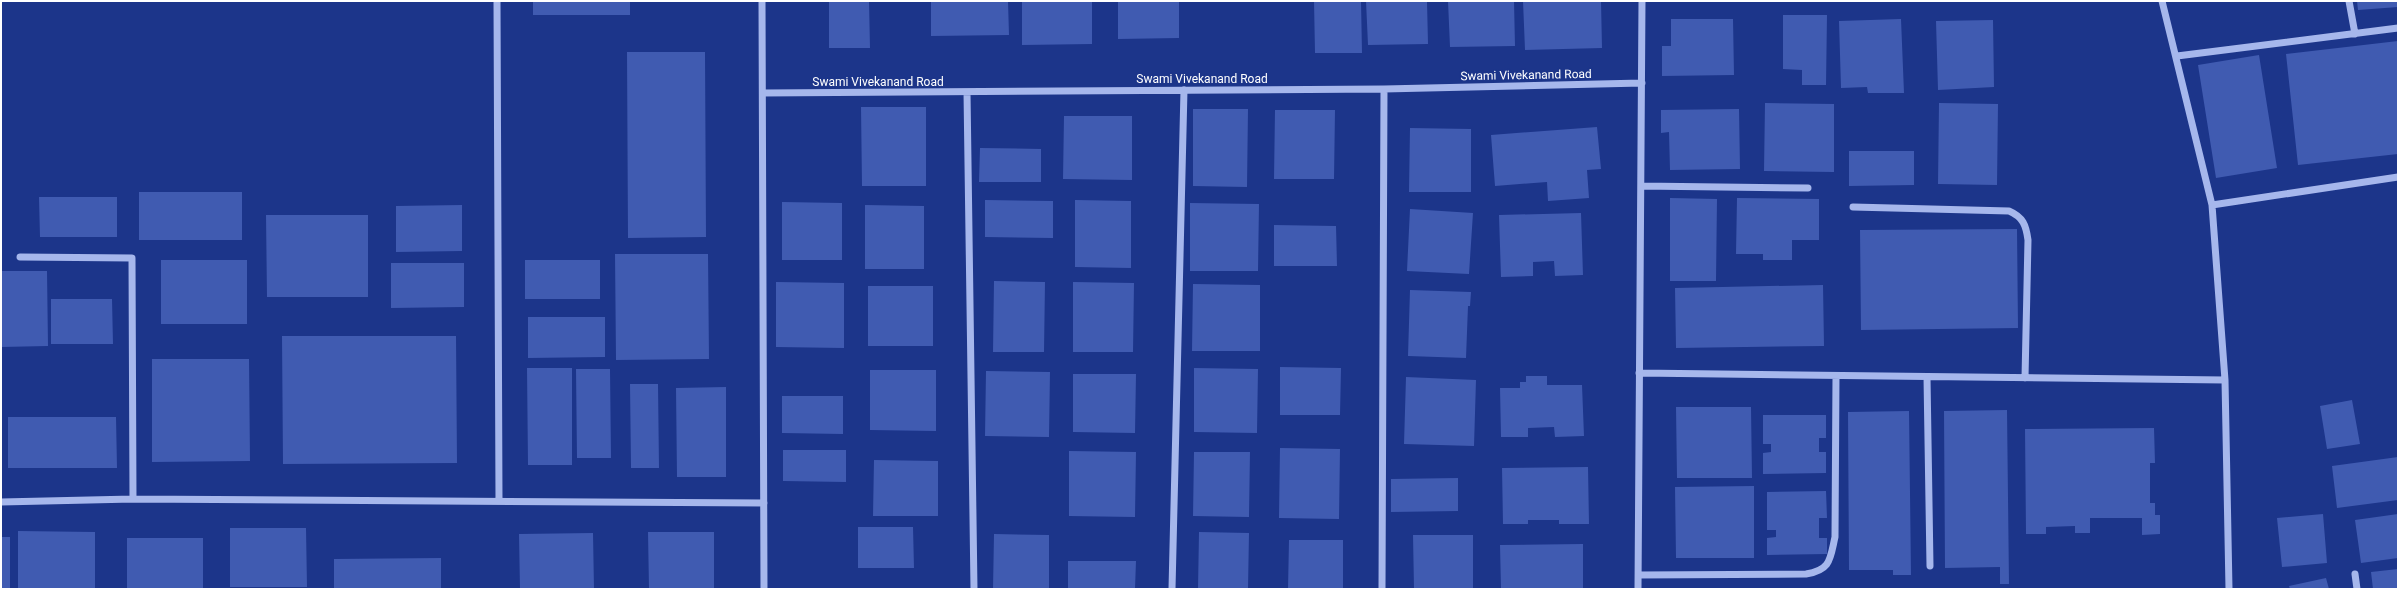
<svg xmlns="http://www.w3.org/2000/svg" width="2399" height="590" font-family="Roboto,sans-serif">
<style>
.building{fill:#405bb1}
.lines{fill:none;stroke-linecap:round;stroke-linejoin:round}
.minor{stroke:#a6b7ec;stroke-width:7}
.labels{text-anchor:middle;stroke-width:3.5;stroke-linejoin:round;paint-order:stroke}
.street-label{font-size:12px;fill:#fff;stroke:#1c358a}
</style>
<rect width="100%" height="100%" fill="#1c358a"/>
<path class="building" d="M 533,1 L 630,1 L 630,15 L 533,15 Z
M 829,1 L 869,1 L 870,48 L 829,48 Z
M 931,1 L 1008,1 L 1009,35 L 931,36 Z
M 1022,1 L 1092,1 L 1092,44 L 1022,45 Z
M 1118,1 L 1179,1 L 1179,38 L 1118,39 Z
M 1314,1 L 1361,1 L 1362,53 L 1315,53 Z
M 1366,1 L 1427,1 L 1428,44 L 1368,45 Z
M 1448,1 L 1514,1 L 1515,46 L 1450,47 Z
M 1523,1 L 1601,1 L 1602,48 L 1525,50 Z
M 2357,1 L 2398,1 L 2398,7 L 2358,10 Z
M 1783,15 L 1827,15 L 1826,85 L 1802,85 L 1802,70 L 1783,69 Z
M 1671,19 L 1733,19 L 1734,75 L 1662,76 L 1662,46 L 1671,46 Z
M 1901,19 L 1904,93 L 1868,93 L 1867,87 L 1841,88 L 1839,21 Z
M 1993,20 L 1994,87 L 1938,90 L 1936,21 Z
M 2398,41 L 2398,154 L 2298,165 L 2286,54 Z
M 627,52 L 705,52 L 706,237 L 628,238 Z
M 2259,55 L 2277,168 L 2216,178 L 2198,65 Z
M 1765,103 L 1834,104 L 1834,172 L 1764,171 Z
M 1939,103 L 1998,104 L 1997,185 L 1938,184 Z
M 861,107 L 926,107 L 926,186 L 862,186 Z
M 1193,109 L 1248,109 L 1247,187 L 1193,186 Z
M 1739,109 L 1740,169 L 1670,170 L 1669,132 L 1661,133 L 1661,110 Z
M 1275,110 L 1335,110 L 1334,179 L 1274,179 Z
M 1064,116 L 1132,116 L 1132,180 L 1063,179 Z
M 1597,127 L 1601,169 L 1587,170 L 1589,198 L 1548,201 L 1547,182 L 1495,186 L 1491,135 Z
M 1410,128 L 1471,129 L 1471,192 L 1409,192 Z
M 980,148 L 1041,149 L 1041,182 L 979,182 Z
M 1849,151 L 1914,151 L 1914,185 L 1849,186 Z
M 139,192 L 242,192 L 242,240 L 139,240 Z
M 39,197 L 117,197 L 117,237 L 40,237 Z
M 1670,198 L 1717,199 L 1716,281 L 1670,281 Z
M 1737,198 L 1819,199 L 1819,240 L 1792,240 L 1792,260 L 1763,260 L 1763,254 L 1736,254 Z
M 985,200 L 1053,201 L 1053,238 L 985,237 Z
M 1075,200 L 1131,201 L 1131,268 L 1075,267 Z
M 782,202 L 842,203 L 842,260 L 782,260 Z
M 1190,203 L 1259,204 L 1258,271 L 1190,271 Z
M 462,205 L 462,251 L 396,252 L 396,206 Z
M 865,205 L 924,206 L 924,269 L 865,269 Z
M 1410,209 L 1473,213 L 1469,274 L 1407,271 Z
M 1581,213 L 1583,275 L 1555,276 L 1554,261 L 1533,262 L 1533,276 L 1501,277 L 1499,215 Z
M 266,215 L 368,215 L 368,297 L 267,297 Z
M 1274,225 L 1336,226 L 1337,266 L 1274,266 Z
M 2017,229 L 2018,328 L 1861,330 L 1860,230 Z
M 615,254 L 708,254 L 709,359 L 616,360 Z
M 161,260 L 247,260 L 247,324 L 161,324 Z
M 525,260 L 600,260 L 600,299 L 525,299 Z
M 391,263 L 464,263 L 464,307 L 391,308 Z
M 1,271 L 47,271 L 48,346 L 1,347 Z
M 994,281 L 1045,282 L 1044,352 L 993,352 Z
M 776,282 L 844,283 L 844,348 L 776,347 Z
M 1073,282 L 1134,283 L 1133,352 L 1073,352 Z
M 1193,284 L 1260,285 L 1260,351 L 1192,351 Z
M 1823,285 L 1824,346 L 1676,348 L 1675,288 Z
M 868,286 L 933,286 L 933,346 L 868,346 Z
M 1410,290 L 1471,292 L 1470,306 L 1468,306 L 1466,358 L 1408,356 Z
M 51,299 L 112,299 L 113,344 L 51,344 Z
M 528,317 L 605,317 L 605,357 L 528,358 Z
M 282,336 L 456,336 L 457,463 L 283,464 Z
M 152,359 L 249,359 L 250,461 L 152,462 Z
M 1280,367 L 1341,368 L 1340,415 L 1280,415 Z
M 527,368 L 572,368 L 572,465 L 528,465 Z
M 1194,368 L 1258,369 L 1257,433 L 1194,432 Z
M 576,369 L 610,369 L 611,458 L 577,458 Z
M 870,370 L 936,370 L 936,431 L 870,430 Z
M 986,371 L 1050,372 L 1049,437 L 985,436 Z
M 1073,374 L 1136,374 L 1135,433 L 1073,432 Z
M 1526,376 L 1547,376 L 1547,385 L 1582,385 L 1584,436 L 1555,437 L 1554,427 L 1528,428 L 1528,437 L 1501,437 L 1500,388 L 1520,388 L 1520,382 L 1526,382 Z
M 1406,377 L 1476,380 L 1474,446 L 1404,444 Z
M 630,384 L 658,384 L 659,468 L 631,468 Z
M 726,387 L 726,477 L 677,477 L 676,388 Z
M 782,396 L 843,396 L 843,434 L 782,433 Z
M 2352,400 L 2360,444 L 2327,449 L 2320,406 Z
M 1676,407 L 1751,407 L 1752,478 L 1677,478 Z
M 2007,410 L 2009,584 L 2000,584 L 2000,567 L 1945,568 L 1944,411 Z
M 1909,411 L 1911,575 L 1893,575 L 1893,570 L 1849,570 L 1848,412 Z
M 1763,415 L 1826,415 L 1826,438 L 1819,438 L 1819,452 L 1826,452 L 1826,473 L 1763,474 L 1763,453 L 1771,452 L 1771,444 L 1763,444 Z
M 8,417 L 116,417 L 117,468 L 8,468 Z
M 2154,428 L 2155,463 L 2150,463 L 2150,503 L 2155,503 L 2155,515 L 2160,515 L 2160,534 L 2142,535 L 2142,518 L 2090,518 L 2090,533 L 2075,533 L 2075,526 L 2046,527 L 2046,534 L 2026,534 L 2025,429 Z
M 1280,448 L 1340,449 L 1339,519 L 1279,518 Z
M 783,450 L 846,450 L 846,482 L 783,481 Z
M 1069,451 L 1136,452 L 1135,517 L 1069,516 Z
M 1194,452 L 1250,452 L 1249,517 L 1193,516 Z
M 2398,457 L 2398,500 L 2337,508 L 2332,466 Z
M 874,460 L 938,461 L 938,516 L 873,516 Z
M 1588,467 L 1589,524 L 1559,524 L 1559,520 L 1528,520 L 1528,524 L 1503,524 L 1502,468 Z
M 1458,478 L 1458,511 L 1391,512 L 1391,479 Z
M 1754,486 L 1754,558 L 1676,558 L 1675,487 Z
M 1826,491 L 1827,518 L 1819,518 L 1819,538 L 1827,538 L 1827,554 L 1767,555 L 1767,538 L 1776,537 L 1776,530 L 1767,530 L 1767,492 Z
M 2323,514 L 2327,563 L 2282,567 L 2277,518 Z
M 2398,514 L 2398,558 L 2361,563 L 2355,520 Z
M 858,527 L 913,527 L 914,568 L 858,568 Z
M 230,528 L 306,528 L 307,587 L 230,587 Z
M 18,531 L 95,532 L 95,589 L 18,589 Z
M 648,532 L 714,532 L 714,589 L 649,589 Z
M 1199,532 L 1249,533 L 1248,589 L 1198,589 Z
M 593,533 L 594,589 L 520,589 L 519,534 Z
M 994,534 L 1049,535 L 1049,589 L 993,589 Z
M 1413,535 L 1473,535 L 1473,589 L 1414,589 Z
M 1,537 L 10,537 L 10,589 L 1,589 Z
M 127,538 L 203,538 L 203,589 L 127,589 Z
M 1289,540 L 1343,540 L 1343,589 L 1288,589 Z
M 1583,544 L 1583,589 L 1501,589 L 1500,545 Z
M 441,558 L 441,589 L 334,589 L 334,559 Z
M 1068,561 L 1136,561 L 1135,589 L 1068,589 Z
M 2398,569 L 2398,589 L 2373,589 L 2371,572 Z
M 2326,578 L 2329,589 L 2290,589 L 2289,586 Z"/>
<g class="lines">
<path class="minor" d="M 497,1 L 499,501
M 762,1 L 764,589
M 2162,1 L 2212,205 L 2398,177
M 2349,1 L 2355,34
M 2177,56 L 2398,28
M 967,92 L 974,589
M 763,93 L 1384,89 L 1642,83
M 1641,186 L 1808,188
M 2212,205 L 2225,380 L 2229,589
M 1853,207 L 2009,211 C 2023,217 2026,225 2028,240 L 2025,378
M 20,257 L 132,258 L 133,499
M 1639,373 L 2225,380
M 1927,377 L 1930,566
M 1,502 L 133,499 L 764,503
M 2355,574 L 2357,589
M 1638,575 L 1806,574 C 1831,570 1830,559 1835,537 L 1836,376
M 1172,589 L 1184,90
M 1382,589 L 1384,89
M 1638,589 L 1642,1"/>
</g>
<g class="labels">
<g class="street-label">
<text transform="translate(1526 75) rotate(-1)" y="4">Swami Vivekanand Road</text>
<text x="1202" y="83">Swami Vivekanand Road</text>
<text x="878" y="86">Swami Vivekanand Road</text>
</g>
</g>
<rect width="2399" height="590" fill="none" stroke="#ffffff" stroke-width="4"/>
</svg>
